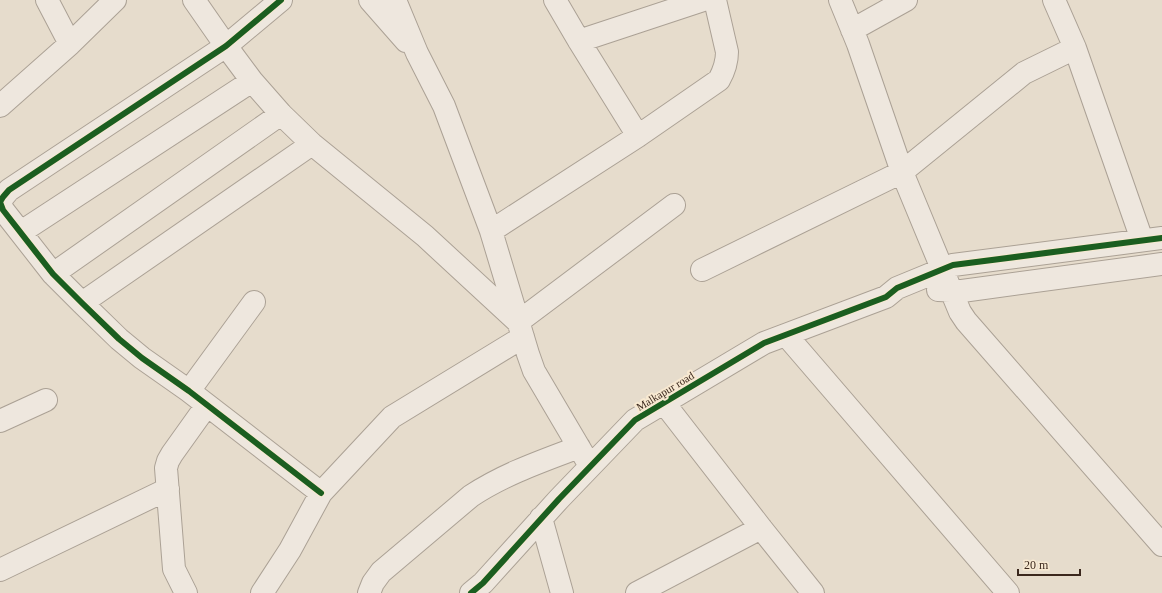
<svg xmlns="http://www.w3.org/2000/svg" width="1162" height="593" font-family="'Times New Roman',serif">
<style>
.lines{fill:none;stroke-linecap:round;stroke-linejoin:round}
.minor-casing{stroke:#aba195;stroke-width:24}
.minor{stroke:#eee7de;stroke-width:22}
.cycleway-casing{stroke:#f8e9d1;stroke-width:8}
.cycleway{stroke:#1b5e20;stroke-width:6}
.labels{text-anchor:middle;stroke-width:4;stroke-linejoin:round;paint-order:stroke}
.street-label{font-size:11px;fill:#3b281d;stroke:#f8e9d1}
</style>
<rect width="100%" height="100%" fill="#e6dccc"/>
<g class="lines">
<defs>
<path id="minor" d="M 47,0 L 70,44
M 194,0 L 226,46 L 252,81 L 281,114 L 312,144 L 425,236 L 518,322 L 674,205
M 281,0 L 226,46 L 9,190 L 3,197 L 0,202 L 3,210 L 53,274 L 82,303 L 119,339 L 142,358 L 189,391 L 321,493
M 370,0 L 406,41
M 395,0 L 417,53 L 444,106 L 491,231 L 528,354 L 534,371 L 590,466
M 555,0 L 579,41 L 638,136
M 840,0 L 858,44 L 902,172 L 960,312 L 966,321 L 1162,545
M 1054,0 L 1075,48 L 1142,240
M 852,30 L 906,0
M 579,41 L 703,0
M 0,106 L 70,44 L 115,0
M 491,231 L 638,136 L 719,80 C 724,71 727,63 727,52 L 715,0
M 21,232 L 252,81
M 702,270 L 902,172 L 1024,73 L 1075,48
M 53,274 L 281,114
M 938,290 L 962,291 L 1162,264
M 82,303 L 312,144
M 786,335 L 1008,593
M 189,391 L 254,302
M 664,403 L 761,528 L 813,593
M 0,421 L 46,400
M 541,518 L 562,593
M 0,570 L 168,489
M 186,593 L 174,569 L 166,468 L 168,461 L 172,454 L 207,405
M 262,593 L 290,550 L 321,493 L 392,417 L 523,337
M 369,593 L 373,583 L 381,572 L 471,496 C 504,474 542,461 579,447
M 471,593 L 483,583 L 559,499 L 635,420 L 764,343 L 886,297 L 897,288 L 953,265 L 1162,238
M 637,593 L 761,528"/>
</defs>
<use href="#minor" class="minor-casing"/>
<use href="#minor" class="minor"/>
<defs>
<path id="cycleway" d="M 281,0 L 226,46 L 9,190 L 3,197 L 0,202 L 3,210 L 53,274 L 82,303 L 119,339 L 142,358 L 189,391 L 321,493
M 471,593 L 483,583 L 559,499 L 635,420 L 764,343 L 886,297 L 897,288 L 953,265 L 1162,238"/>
</defs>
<use href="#cycleway" class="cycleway-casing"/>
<use href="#cycleway" class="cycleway"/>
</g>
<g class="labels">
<g class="street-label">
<text transform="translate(665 391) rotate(-31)" y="4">Malkapur road</text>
</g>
</g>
<path d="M1018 569v6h62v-6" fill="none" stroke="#3b281d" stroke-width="2"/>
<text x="1024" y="569" font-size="12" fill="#3b281d" stroke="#f8e9d1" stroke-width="3" paint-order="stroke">20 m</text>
</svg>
